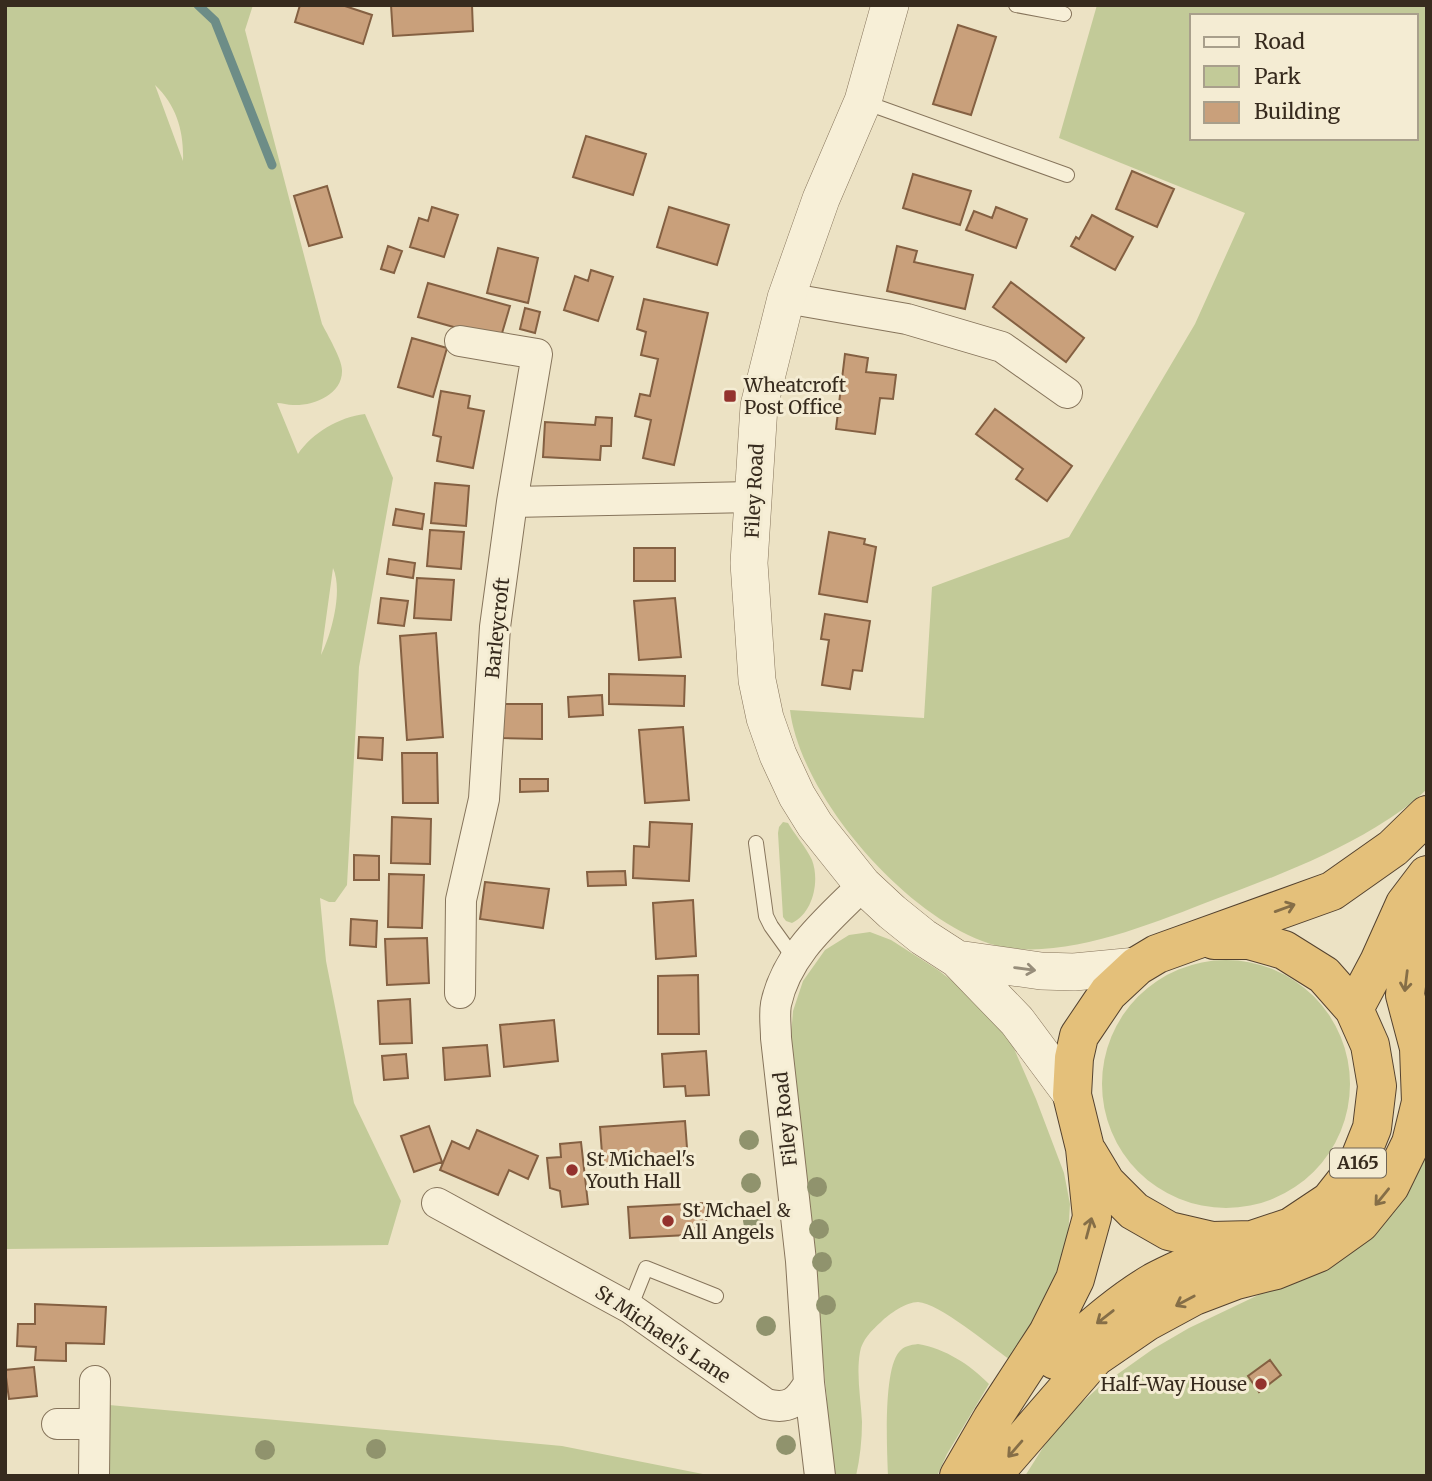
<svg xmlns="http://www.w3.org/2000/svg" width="1432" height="1481" font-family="Merriweather,serif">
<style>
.green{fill:#c2ca98;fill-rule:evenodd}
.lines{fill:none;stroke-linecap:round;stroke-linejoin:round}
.stream{stroke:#6d8d87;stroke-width:9}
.building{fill:#c9a07b;stroke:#846042;stroke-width:2}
.service-casing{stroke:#86745b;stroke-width:16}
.minor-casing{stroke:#86745b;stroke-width:32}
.tertiary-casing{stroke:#86745b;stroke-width:38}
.trunk-casing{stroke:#54422f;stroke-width:40}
.service{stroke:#f7efd7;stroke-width:14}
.minor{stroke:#f7efd7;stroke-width:30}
.tertiary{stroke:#f7efd7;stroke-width:37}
.trunk{stroke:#e4c07a;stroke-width:38}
.tree{fill:#90936d}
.oneway{stroke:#856e47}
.oneway2{stroke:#978d7a}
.poi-dot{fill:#93322d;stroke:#f4ecd3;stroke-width:2.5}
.labels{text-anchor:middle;stroke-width:6;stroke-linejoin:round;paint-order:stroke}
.shield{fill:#f4ecd3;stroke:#706554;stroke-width:2}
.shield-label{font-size:18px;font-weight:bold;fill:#372b1e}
.poi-label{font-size:19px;fill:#372b1e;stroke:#f4ecd3;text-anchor:start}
.street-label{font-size:19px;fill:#372b1e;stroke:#f4ecd3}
</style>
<rect width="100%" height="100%" fill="#ece2c4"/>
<path class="green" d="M 5,5 L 253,5 L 245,30 L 322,324 C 327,334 342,359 342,370 C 343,394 314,406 293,405 C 288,405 282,403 277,403 L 298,454 C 312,433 339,417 365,414 L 393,478 L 359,667 L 347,885 L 335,902 L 329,902 L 320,898 L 326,961 L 354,1103 L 401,1201 L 388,1245 L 5,1249 ZM 155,85 C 177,106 184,132 183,161 ZM 333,568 C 343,590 332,633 321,655 Z
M 1097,5 L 1427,5 L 1427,789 C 1412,804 1394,816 1376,827 C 1325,858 1269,879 1213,900 C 1154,923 1067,959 1003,947 C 915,929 801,799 790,710 L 924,718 L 932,587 L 1069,537 L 1195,324 L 1245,213 L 1059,138 ZM 1192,16 L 1416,16 L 1416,138 L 1192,138 Z
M 783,822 L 788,823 C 795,835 806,847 812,860 C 820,881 813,913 792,923 L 786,921 L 783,917 L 778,833 L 779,827 Z
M 870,932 L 891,940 L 938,970 L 977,1000 L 1012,1044 L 1036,1099 L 1064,1173 L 1070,1204 L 1068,1239 L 1055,1276 L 1035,1323 L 1009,1359 C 990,1346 939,1303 918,1302 C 906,1302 889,1314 881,1322 C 872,1330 862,1340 860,1352 C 856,1375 861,1399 862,1422 C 862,1440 860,1458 856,1476 L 825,1476 L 822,1412 L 827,1399 L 790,1048 L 793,1011 L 803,981 L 825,950 L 849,935 Z
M1102 1084a124 124 0 1 1 248 0a124 124 0 1 1-248 0Z
M 1427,1137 L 1427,1476 L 1025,1476 L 1044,1446 L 1069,1414 L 1098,1388 L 1153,1349 L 1189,1328 L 1294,1278 Z
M 918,1344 C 946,1349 969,1364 989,1384 L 947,1454 L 937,1476 L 888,1476 C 887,1450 883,1371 899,1352 C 904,1346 910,1345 918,1344 Z
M 109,1405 L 562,1446 L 713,1476 L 109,1476 Z"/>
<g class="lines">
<path class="stream" d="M 198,5 L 215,21 L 272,165"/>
</g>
<path class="building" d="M 300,5 L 342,5 L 372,15 L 363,44 L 295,22 Z
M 391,5 L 472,5 L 473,31 L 393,36 Z
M 958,25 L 996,37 L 971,115 L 933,104 Z
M 586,136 L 646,154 L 633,195 L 573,177 Z
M 1132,171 L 1174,189 L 1157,227 L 1116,209 Z
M 913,174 L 971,191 L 960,225 L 903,208 Z
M 327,186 L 342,237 L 309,246 L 294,196 Z
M 432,207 L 458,215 L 444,257 L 410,247 L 419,218 L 428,221 Z
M 669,207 L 729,225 L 717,265 L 657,247 Z
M 996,207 L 1027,219 L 1016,248 L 966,230 L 974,211 L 992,218 Z
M 1092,215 L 1133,237 L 1115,270 L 1071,246 L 1076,237 L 1079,239 Z
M 388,246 L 402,251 L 394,273 L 381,269 Z
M 897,246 L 917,251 L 914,262 L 973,275 L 965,309 L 887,291 Z
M 498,248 L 538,258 L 528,303 L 487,293 Z
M 591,270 L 613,277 L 598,321 L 564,310 L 575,276 L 588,281 Z
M 1011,282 L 1084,338 L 1066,362 L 993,307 Z
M 428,283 L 510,306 L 500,340 L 418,317 Z
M 644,299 L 708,313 L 674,465 L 643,458 L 651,420 L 635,416 L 640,394 L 650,396 L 658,359 L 641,355 L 646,332 L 637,329 Z
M 525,308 L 540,312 L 535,333 L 520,329 Z
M 412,338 L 447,348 L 433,397 L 398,387 Z
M 845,354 L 868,358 L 866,372 L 896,375 L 893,399 L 880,398 L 875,434 L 836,429 Z
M 441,391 L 470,396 L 468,408 L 484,411 L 473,468 L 437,461 L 441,437 L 433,435 Z
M 995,409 L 1072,466 L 1047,501 L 1016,479 L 1023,469 L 976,434 Z
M 596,417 L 612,418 L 611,446 L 601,446 L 600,460 L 543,457 L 545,422 L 595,425 Z
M 435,483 L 469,486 L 466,526 L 431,523 Z
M 396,509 L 424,514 L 422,529 L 393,525 Z
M 430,530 L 464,532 L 461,569 L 427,566 Z
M 829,532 L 865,539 L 864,544 L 876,547 L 867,602 L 819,594 Z
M 634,548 L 675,548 L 675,581 L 634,581 Z
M 389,559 L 415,563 L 413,578 L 387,574 Z
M 417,578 L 454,580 L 451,620 L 414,618 Z
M 381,598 L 408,601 L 404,626 L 378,623 Z
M 675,598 L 681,657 L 639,660 L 634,601 Z
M 825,614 L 870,621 L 862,671 L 853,670 L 850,689 L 822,685 L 829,640 L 821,639 Z
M 436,633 L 443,737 L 407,740 L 400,636 Z
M 609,674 L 685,676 L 684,706 L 609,704 Z
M 602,695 L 603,715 L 569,717 L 568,697 Z
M 503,704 L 542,704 L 542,739 L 503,738 Z
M 683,727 L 689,800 L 645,803 L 639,730 Z
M 359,737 L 383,738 L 382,760 L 358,758 Z
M 402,753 L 437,753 L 438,803 L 403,803 Z
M 520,779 L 548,779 L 548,791 L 520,792 Z
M 392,817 L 431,819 L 430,864 L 391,863 Z
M 650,822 L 692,824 L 689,881 L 633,878 L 634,846 L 649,847 Z
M 354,855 L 379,856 L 379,880 L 354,880 Z
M 625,871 L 626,885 L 588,886 L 587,872 Z
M 389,874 L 424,875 L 422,928 L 388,927 Z
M 485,882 L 549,889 L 543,928 L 480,919 Z
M 693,900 L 696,956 L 656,959 L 653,903 Z
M 351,919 L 377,921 L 376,947 L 350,945 Z
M 427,938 L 429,983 L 387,985 L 385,939 Z
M 698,975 L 699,1034 L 658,1034 L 658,976 Z
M 410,999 L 412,1043 L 380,1044 L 378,1001 Z
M 554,1020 L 558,1061 L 504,1067 L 500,1025 Z
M 487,1045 L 490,1076 L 445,1080 L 443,1048 Z
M 706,1051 L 709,1095 L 686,1096 L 685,1086 L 664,1087 L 662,1054 Z
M 406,1054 L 408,1078 L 384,1080 L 382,1056 Z
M 685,1121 L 688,1161 L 603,1167 L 600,1127 Z
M 429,1126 L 442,1162 L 414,1172 L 401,1136 Z
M 477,1130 L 538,1156 L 528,1179 L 509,1170 L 498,1195 L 440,1170 L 452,1141 L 469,1149 Z
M 581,1142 L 588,1204 L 562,1207 L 560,1191 L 550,1188 L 547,1158 L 561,1157 L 560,1144 Z
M 705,1203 L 707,1234 L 630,1238 L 628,1207 Z
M 35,1304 L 106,1307 L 104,1344 L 66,1343 L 66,1361 L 35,1360 L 36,1347 L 17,1346 L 18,1324 L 35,1324 Z
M 1270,1360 L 1281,1375 L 1259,1392 L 1248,1376 Z
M 34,1367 L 37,1396 L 9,1399 L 5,1370 Z"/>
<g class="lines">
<defs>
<path id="service" d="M 1016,5 L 1064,14
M 864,102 L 1067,175
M 756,843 L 766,916 L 771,926 L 794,958
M 630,1308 L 646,1268 L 716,1296"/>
<path id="minor" d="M 786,298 L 907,319 L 1002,347 L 1067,393
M 460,341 L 537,354 L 512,502
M 460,993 L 461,900 L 484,799 L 495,627 L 512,502 L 752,497
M 437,1203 L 630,1308 L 766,1404 C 789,1410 798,1402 809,1383
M 57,1424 L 94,1424
M 94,1476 L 95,1381
M 820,1476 L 809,1383 L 801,1261 L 776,1038 C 776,1027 774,1015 776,1004 C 787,953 827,921 863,885"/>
<path id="tertiary" d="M 890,5 L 863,101 L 821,199 L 786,298 L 759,406 L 749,563 L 757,680 L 765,718 L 778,755 L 797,796 L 815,825 L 863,885 L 892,912 L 923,937 L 957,959 L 1017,1021 L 1072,1095
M 957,959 L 1041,971 L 1074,972 L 1137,966"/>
<path id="trunk" d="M 1354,1009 L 1379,962 L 1405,904 L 1427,875
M 1088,1153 L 1106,1183 L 1134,1211 L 1169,1231 L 1212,1241 L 1252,1240 L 1291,1227 L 1330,1201 L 1356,1168 L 1372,1128 L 1377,1086 L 1370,1045 L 1354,1009 L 1324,975 L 1284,950 L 1249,940 L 1214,940
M 1055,1360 C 1087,1332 1118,1303 1154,1282 C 1182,1267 1211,1256 1240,1244
M 959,1476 L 992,1419 L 1048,1333 L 1075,1279 L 1092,1217 L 1085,1148 L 1072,1095 L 1074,1058 L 1079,1036 L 1108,993 L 1137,966 L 1157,954 L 1332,891 L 1393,848 L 1427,815
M 994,1476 L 1002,1464 L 1095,1357 L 1146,1322 L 1194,1296 L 1236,1280 L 1276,1270 L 1318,1253 L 1360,1223 L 1390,1186 L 1411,1143 L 1421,1102 L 1419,1048 L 1405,995 L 1410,950 L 1427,916"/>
</defs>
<use href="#service" class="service-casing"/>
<use href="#minor" class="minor-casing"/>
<use href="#tertiary" class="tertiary-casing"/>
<use href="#trunk" class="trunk-casing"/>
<use href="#service" class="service"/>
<use href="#minor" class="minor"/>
<use href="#tertiary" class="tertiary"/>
<use href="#trunk" class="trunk"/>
</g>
<g class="tree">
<circle cx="749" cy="1140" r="10"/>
<circle cx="751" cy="1183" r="10"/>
<circle cx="817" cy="1187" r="10"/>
<circle cx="753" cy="1221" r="10"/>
<circle cx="819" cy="1229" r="10"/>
<circle cx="822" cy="1262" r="10"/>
<circle cx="826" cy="1305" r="10"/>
<circle cx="766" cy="1326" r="10"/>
<circle cx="786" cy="1445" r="10"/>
<circle cx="376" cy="1449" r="10"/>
<circle cx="265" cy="1450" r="10"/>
</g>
<defs><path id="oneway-shaft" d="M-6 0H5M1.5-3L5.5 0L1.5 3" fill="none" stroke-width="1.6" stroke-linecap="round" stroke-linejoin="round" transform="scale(1.75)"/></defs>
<g class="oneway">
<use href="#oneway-shaft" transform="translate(1285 908) rotate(-20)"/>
<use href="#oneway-shaft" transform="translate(1406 981) rotate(97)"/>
<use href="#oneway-shaft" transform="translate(1382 1197) rotate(129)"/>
<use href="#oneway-shaft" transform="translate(1089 1228) rotate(-75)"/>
<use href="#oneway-shaft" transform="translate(1185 1301) rotate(152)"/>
<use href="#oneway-shaft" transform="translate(1105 1317) rotate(142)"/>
<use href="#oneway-shaft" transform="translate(1015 1449) rotate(131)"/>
</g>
<use class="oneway2" href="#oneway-shaft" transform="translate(1025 969) rotate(8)"/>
<g class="poi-dot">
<rect x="723" y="389" width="14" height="14" rx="3.5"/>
<circle cx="572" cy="1170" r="7"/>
<circle cx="668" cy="1221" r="7"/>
<circle cx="1261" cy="1384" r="7"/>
</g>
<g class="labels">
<rect class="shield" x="1330" y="1148.5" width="56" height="29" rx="5"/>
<g class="shield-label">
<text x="1358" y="1169">A165</text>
</g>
<g class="poi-label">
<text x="744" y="392">Wheatcroft<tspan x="744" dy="22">Post Office</tspan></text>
<text x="586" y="1166">St Michael's<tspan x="586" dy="22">Youth Hall</tspan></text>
<text x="682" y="1217">St Mchael &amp;<tspan x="682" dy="22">All Angels</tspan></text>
<text x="1247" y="1391" text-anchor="end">Half-Way House</text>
</g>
<g class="street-label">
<text transform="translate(754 491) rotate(-87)" y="7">Filey Road</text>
<text transform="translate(497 628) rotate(-84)" y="7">Barleycroft</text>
<text transform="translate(785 1119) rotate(-96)" y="7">Filey Road</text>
<text transform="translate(663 1334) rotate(34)" y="7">St Michael's Lane</text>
</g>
</g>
<rect width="1432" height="1481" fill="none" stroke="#372b1e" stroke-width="14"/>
<rect x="1190" y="14" width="228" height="126" fill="#f4ecd3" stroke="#a89f8b" stroke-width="2"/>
<rect x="1204" y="37" width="35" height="10" fill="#f7efd7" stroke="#a89f8b" stroke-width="2"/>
<text x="1254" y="49" font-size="21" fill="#372b1e">Road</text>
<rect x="1204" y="66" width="35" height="21" fill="#c2ca98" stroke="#a89f8b" stroke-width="2"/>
<text x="1254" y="84" font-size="21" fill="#372b1e">Park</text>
<rect x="1204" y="102" width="35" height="21" fill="#c9a07b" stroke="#a89f8b" stroke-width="2"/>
<text x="1254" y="119" font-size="21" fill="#372b1e">Building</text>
</svg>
